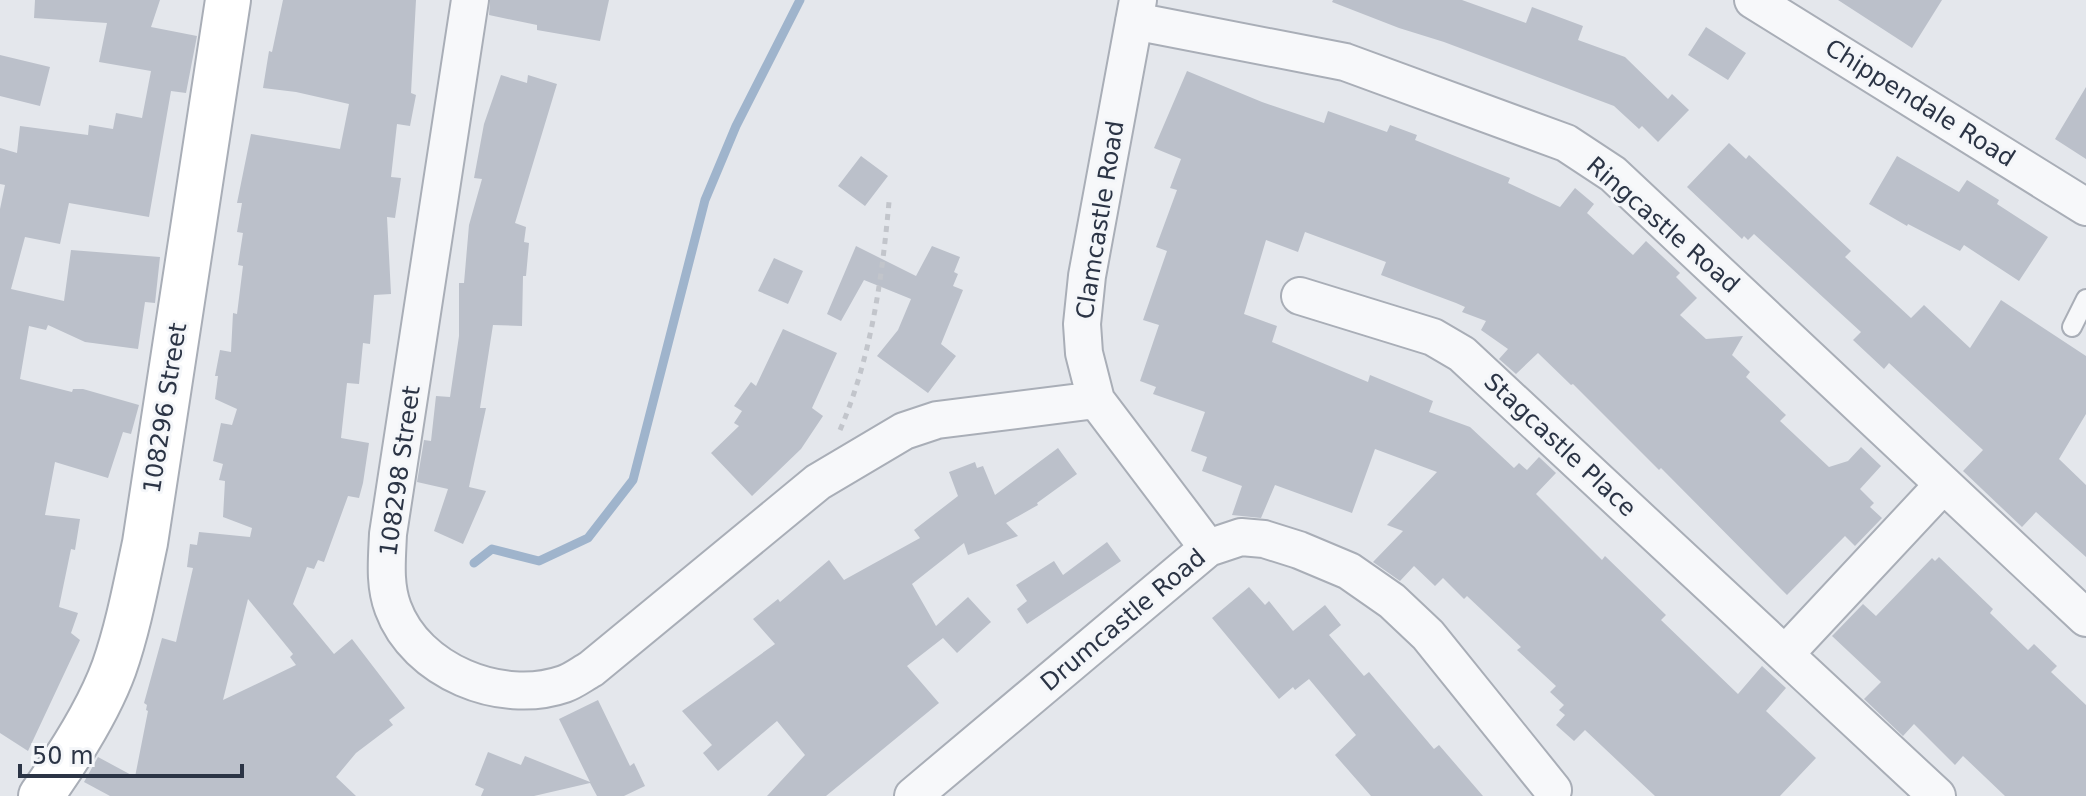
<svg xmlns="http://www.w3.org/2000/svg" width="2086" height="796" font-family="'DejaVu Sans',sans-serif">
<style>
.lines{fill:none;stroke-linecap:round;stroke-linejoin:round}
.stream{stroke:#9fb4cc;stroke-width:9}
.building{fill:#bbc0ca;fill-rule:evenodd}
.lane-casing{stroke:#a9aeb7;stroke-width:22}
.street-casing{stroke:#a9aeb7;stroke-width:40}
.secondary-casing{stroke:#a9aeb7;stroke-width:48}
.path{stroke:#c2c5cb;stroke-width:5;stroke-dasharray:6 6;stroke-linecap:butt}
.lane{stroke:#f7f8fa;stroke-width:18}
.street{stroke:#f7f8fa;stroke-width:36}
.secondary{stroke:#fff;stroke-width:44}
.labels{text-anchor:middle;stroke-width:6;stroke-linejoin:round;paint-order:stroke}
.street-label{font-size:24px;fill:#2b3445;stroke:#f4f6f9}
</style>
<rect width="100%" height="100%" fill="#e4e7ec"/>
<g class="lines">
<path class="stream" d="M 474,563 L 492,549 L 539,561 L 588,538 L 633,480 L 705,200 L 736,126 L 800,0"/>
</g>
<path class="building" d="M 35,0 L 160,0 L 151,27 L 197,36 L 186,93 L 171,91 L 149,217 L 69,203 L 60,244 L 25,237 L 11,289 L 64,301 L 71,250 L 160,257 L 155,303 L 145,302 L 138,349 L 85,342 L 48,325 L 46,330 L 29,326 L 20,379 L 72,392 L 73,389 L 83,389 L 139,405 L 131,434 L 123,432 L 108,478 L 55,462 L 45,515 L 80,519 L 75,550 L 71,549 L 59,607 L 78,613 L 71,633 L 80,640 L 28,751 L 0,733 L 0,209 L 5,185 L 0,184 L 0,148 L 17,153 L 20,126 L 88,135 L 89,125 L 113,129 L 116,113 L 142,118 L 151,71 L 99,62 L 107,23 L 34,18 Z
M 283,0 L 416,0 L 411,93 L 416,95 L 410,126 L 397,124 L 391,177 L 401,178 L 395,218 L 387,217 L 391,294 L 374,295 L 370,344 L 363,343 L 359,384 L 347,383 L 341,438 L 369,443 L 363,483 L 359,498 L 348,496 L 324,562 L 318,560 L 314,569 L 307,567 L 293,604 L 334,654 L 352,639 L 405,708 L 389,720 L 393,725 L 356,753 L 336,777 L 356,796 L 110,796 L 84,782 L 98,757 L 135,777 L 148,711 L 146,710 L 147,705 L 144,703 L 162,638 L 176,642 L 193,568 L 187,567 L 190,544 L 197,545 L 199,532 L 250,537 L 252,528 L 223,517 L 225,481 L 219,480 L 223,464 L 213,461 L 221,423 L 232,425 L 237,409 L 215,399 L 218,376 L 215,376 L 220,350 L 231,352 L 233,313 L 237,314 L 243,266 L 238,265 L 243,233 L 237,232 L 242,203 L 237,203 L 251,134 L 340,149 L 349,104 L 296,92 L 263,88 L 269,51 L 272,52 ZM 248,599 L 293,654 L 290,657 L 296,665 L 223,700 Z
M 490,0 L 609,0 L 600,41 L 537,30 L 537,25 L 489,15 Z
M 1333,0 L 1462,0 L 1526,23 L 1532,7 L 1583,26 L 1578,40 L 1625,57 L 1668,99 L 1672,94 L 1689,110 L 1658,142 L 1642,126 L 1639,129 L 1614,106 L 1444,42 L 1399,28 L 1332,2 Z
M 1838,0 L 1942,0 L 1912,48 Z
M 1706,27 L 1746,53 L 1728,80 L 1688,55 Z
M 0,55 L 50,67 L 40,106 L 0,96 Z
M 1187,71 L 1262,102 L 1324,123 L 1328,111 L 1387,132 L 1390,125 L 1417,135 L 1415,140 L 1510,178 L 1508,183 L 1560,207 L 1575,188 L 1594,204 L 1587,213 L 1633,255 L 1646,241 L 1680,273 L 1676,277 L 1697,298 L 1680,315 L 1706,339 L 1743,336 L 1732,355 L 1750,372 L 1746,377 L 1786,415 L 1780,421 L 1829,467 L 1848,461 L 1861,447 L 1881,466 L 1860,489 L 1874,503 L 1870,507 L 1882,518 L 1855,546 L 1845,536 L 1787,595 L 1661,468 L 1659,470 L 1573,384 L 1571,385 L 1538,353 L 1516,374 L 1499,359 L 1508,349 L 1481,330 L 1486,321 L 1462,312 L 1465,307 L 1456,303 L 1381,275 L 1386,262 L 1305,232 L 1298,252 L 1266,240 L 1244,314 L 1277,326 L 1272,342 L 1368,382 L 1370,375 L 1433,401 L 1429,412 L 1470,427 L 1514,468 L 1519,463 L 1527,470 L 1539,457 L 1556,473 L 1536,494 L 1602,560 L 1605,556 L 1666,615 L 1661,620 L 1738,694 L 1762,666 L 1786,688 L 1766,711 L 1816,758 L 1780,796 L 1655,796 L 1585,730 L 1574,741 L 1556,725 L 1565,715 L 1559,710 L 1564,705 L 1550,692 L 1556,686 L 1517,650 L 1521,647 L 1467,596 L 1464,599 L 1443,578 L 1435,586 L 1414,566 L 1400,581 L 1373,562 L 1403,531 L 1387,525 L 1437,472 L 1375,449 L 1352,513 L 1275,485 L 1261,518 L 1232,515 L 1242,486 L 1202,471 L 1207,457 L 1191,451 L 1205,412 L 1153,394 L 1156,387 L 1140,381 L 1159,325 L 1143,320 L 1167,251 L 1156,247 L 1177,190 L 1170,188 L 1181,159 L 1154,148 Z
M 501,75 L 527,83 L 528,75 L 557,84 L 515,223 L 526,227 L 524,242 L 529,243 L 526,276 L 523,276 L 522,326 L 493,325 L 480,408 L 486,408 L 469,487 L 486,491 L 463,544 L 434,531 L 448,489 L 417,482 L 424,440 L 431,441 L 436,396 L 450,397 L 459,336 L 459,283 L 464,283 L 469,225 L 482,179 L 474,178 L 484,124 Z
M 2086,87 L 2086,159 L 2055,139 Z
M 1729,143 L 1746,159 L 1749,155 L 1851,251 L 1845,257 L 1911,318 L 1924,305 L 1970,348 L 2001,300 L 2086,356 L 2086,414 L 2059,459 L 2086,485 L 2086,557 L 2036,512 L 2022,527 L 1963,471 L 1983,450 L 1889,363 L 1884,369 L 1853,340 L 1861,332 L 1754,234 L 1748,240 L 1744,236 L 1742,239 L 1687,187 Z
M 861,156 L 888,176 L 865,206 L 838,186 Z
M 1897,156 L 1959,192 L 1967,180 L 1999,200 L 1997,204 L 2048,237 L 2019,281 L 1964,245 L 1960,251 L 1908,224 L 1907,226 L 1869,204 Z
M 856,246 L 916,276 L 932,246 L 960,257 L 954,272 L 958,274 L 953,286 L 963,290 L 941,344 L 956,356 L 928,393 L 877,356 L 898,330 L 911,299 L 864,280 L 841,321 L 827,314 Z
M 774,258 L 803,271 L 788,304 L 758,291 Z
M 783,329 L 837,353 L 812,408 L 823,416 L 801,449 L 752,496 L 711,453 L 739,426 L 734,423 L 742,411 L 734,406 L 751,382 L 756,386 Z
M 1058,448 L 1077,474 L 1037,503 L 1038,505 L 1006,523 L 1018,536 L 968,555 L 964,543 L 912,584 L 936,626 L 968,597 L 991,622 L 957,653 L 943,638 L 907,666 L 939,703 L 826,796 L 767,796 L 805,755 L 777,721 L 718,771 L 703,753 L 712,745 L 682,711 L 775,644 L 753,619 L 778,599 L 780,602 L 829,560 L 844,580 L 920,538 L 914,530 L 958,496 L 949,472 L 975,462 L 977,468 L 983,466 L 995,495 Z
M 1107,542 L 1121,561 L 1027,624 L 1017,609 L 1027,601 L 1016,585 L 1054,561 L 1063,575 Z
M 1939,557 L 1993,609 L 1990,613 L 2028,650 L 2034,644 L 2057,666 L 2051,672 L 2086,705 L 2086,796 L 2005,796 L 1963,756 L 1955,765 L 1914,724 L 1903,736 L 1864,699 L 1881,682 L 1832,636 L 1863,604 L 1876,616 L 1932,558 L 1935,561 Z
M 1249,587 L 1265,605 L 1269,601 L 1293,631 L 1325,605 L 1341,625 L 1329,635 L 1364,676 L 1369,672 L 1434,749 L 1439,745 L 1483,796 L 1371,796 L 1335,755 L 1356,735 L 1309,679 L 1295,690 L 1293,687 L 1279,699 L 1212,618 Z
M 598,700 L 630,766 L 634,763 L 645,786 L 624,796 L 597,796 L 590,783 L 534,796 L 481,796 L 484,789 L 475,785 L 488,752 L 521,765 L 525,756 L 590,782 L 559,719 Z"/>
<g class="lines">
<defs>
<path id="lane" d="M 2072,327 L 2086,299"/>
<path id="street" d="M 470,0 L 388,534 C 387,559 384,584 393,608 C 416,671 501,706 564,684 C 573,681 582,674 591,669 L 818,482 L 904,431 L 937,420 L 1096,400
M 1138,0 L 1087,276 L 1082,324 L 1084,353 L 1096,400 L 1208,548
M 1753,0 L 2086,207
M 1134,21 L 1345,62 L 1566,143 L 1613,174 L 2086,618
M 1300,296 L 1433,337 L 1462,354 L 1937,796
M 1786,653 L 1943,485
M 913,796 L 1208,548 L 1241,537 L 1264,539 L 1299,550 L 1349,571 L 1392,601 L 1428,635 L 1553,790"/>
<path id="secondary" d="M 41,796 C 68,758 98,712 114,668 C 128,628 136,585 145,543 L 228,0"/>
</defs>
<use href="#lane" class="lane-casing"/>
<use href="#street" class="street-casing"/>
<use href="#secondary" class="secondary-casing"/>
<path class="path" d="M 840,430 C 871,358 882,279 889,202"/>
<use href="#lane" class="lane"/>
<use href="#street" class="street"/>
<use href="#secondary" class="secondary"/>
</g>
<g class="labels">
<g class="street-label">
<text transform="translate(1920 103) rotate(32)" y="8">Chippendale Road</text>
<text transform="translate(1100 220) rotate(-81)" y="8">Clamcastle Road</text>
<text transform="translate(1663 225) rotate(41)" y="8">Ringcastle Road</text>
<text transform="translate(165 408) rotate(-81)" y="8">108296 Street</text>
<text transform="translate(1560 445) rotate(43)" y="8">Stagcastle Place</text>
<text transform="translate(400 471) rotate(-82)" y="8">108298 Street</text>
<text transform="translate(1123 620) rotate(-40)" y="8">Drumcastle Road</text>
</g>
</g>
<path d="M20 764v12h222v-12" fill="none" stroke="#2b3445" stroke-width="4"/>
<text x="32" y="764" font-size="24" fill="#2b3445" stroke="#f4f6f9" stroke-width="6" paint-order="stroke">50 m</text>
</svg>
